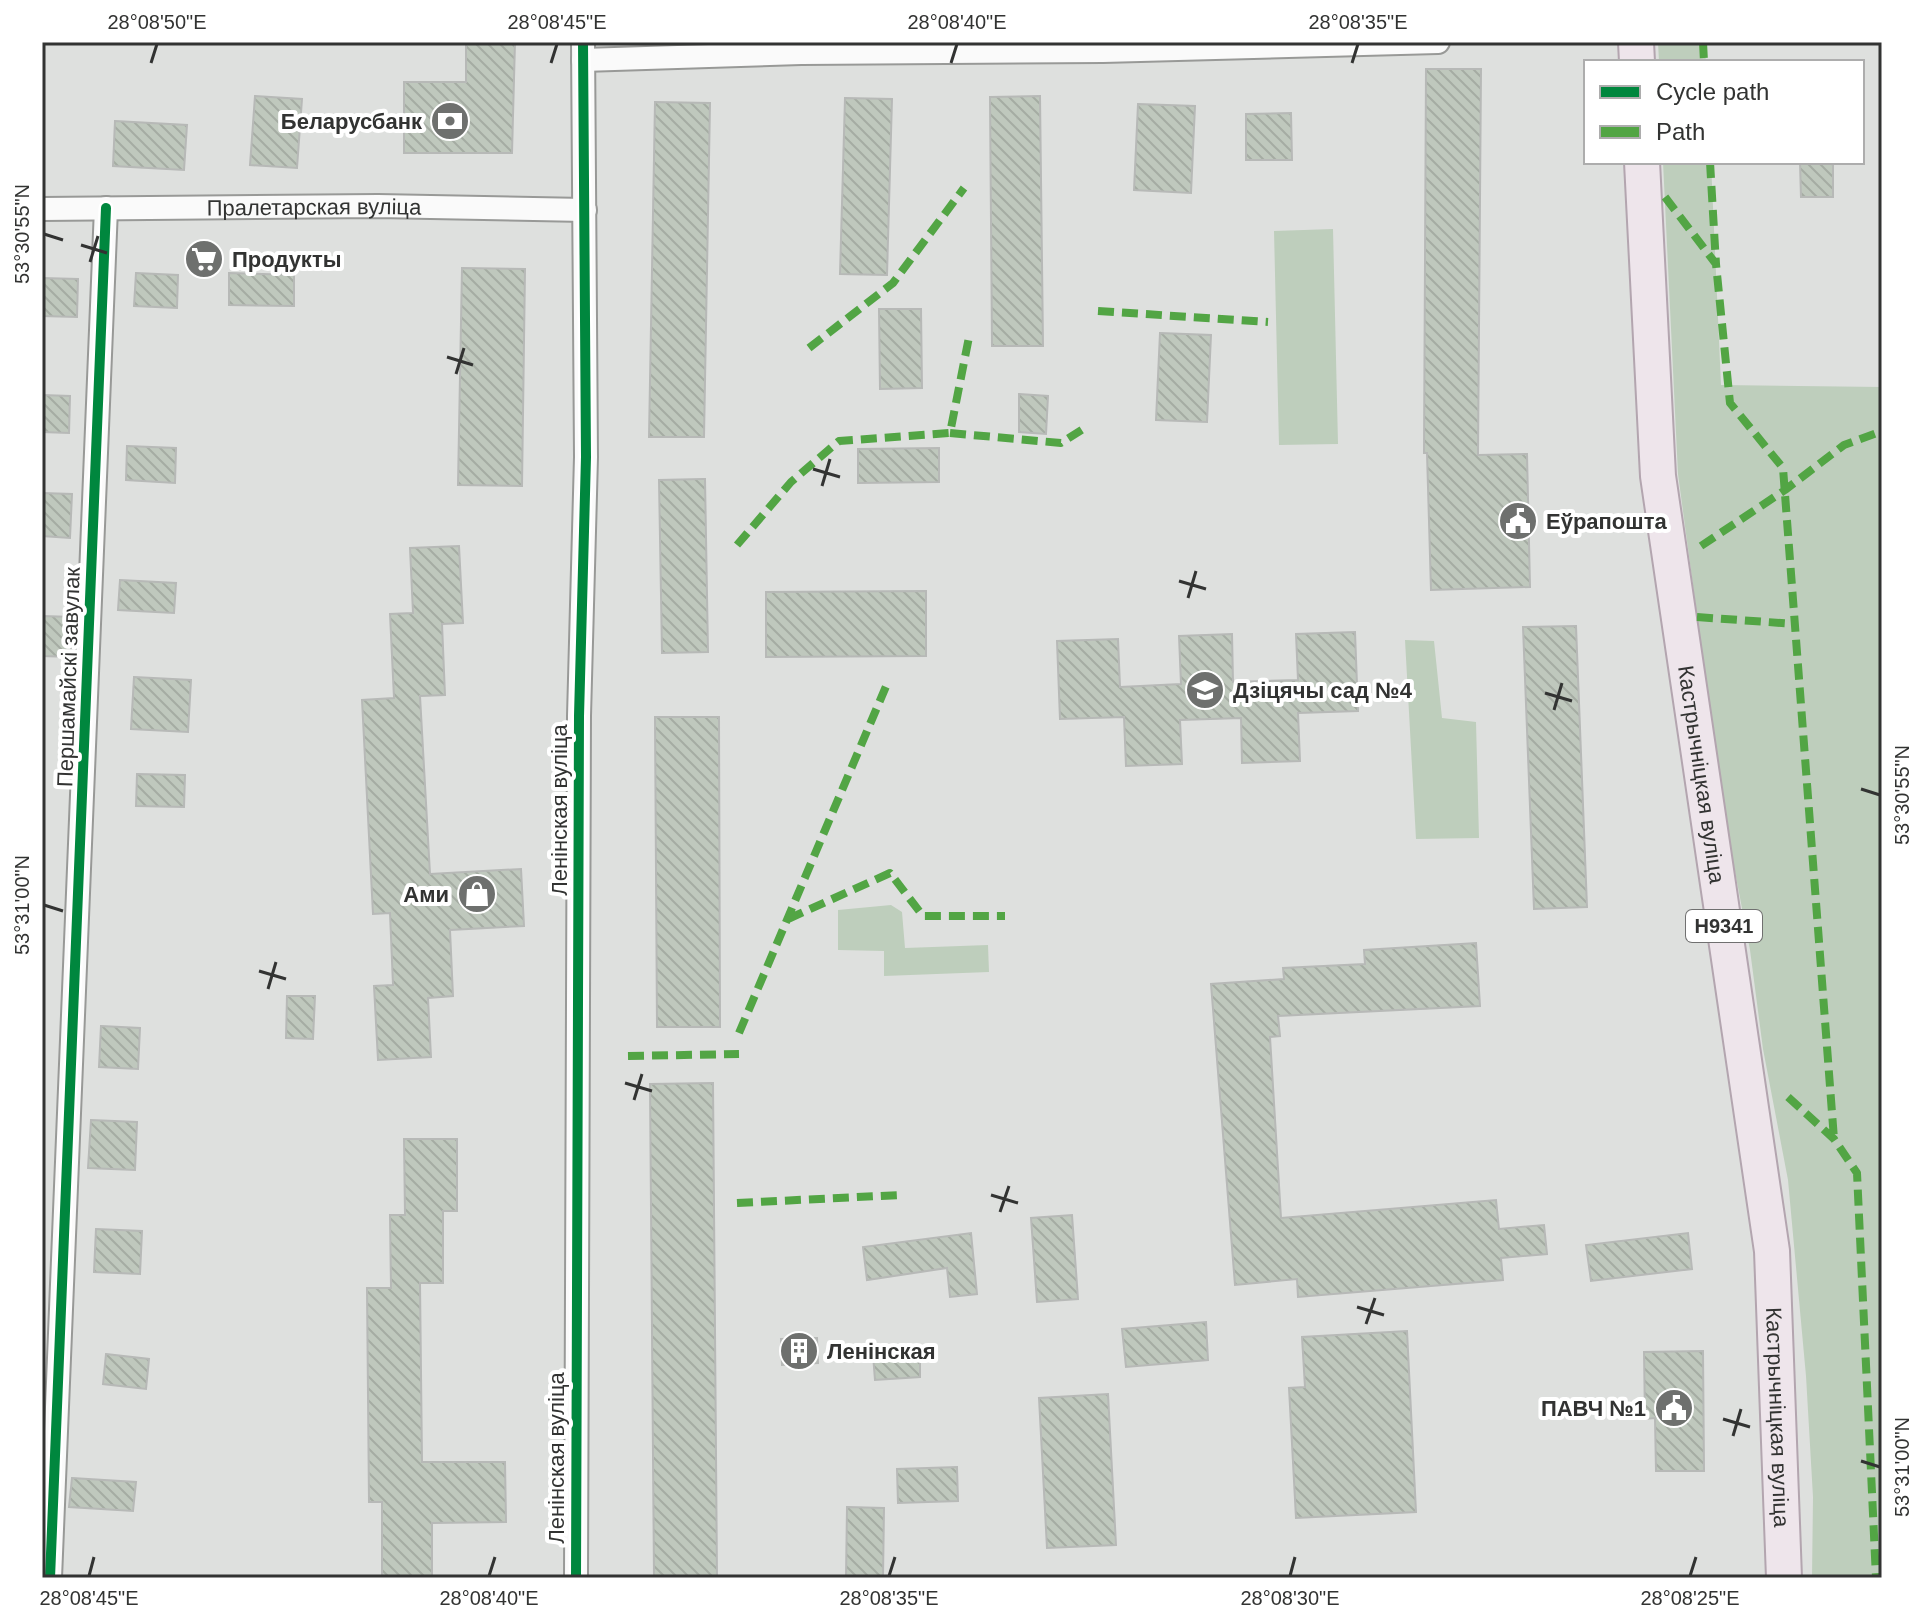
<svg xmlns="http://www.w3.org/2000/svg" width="1924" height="1620" font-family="Arial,sans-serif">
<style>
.green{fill:#becebc}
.building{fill:url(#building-back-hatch);stroke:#b7b9b7;stroke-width:2}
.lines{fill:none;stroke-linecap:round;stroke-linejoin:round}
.street-casing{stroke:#989997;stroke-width:26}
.primary-casing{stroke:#b3a5af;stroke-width:38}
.street{stroke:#fafafa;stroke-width:22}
.primary{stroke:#eee5eb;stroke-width:34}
.quiet{stroke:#52a544;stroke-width:8;stroke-dasharray:16 8;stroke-linecap:butt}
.cycleway-casing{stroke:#fff;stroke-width:15}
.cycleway{stroke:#00873e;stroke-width:10}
.ticks{fill:none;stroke:#323332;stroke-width:3}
.labels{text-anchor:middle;stroke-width:8;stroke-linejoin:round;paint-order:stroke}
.shield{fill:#fff;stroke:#707070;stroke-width:2}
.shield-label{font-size:20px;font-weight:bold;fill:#323332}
.poi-label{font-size:22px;font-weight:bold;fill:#323332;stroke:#fff;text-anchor:start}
.street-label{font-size:22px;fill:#323332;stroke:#fff}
.neatline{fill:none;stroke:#323332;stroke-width:3}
.ticks-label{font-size:20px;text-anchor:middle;fill:#323332}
</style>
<defs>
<pattern id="building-back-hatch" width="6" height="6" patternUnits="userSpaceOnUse" patternTransform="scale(2)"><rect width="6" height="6" fill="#bfc8bd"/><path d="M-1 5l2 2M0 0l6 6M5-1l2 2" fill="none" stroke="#a5aca3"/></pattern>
</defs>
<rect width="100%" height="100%" fill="#dee0de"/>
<path class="green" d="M 1658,42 L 1704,42 L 1706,62 L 1659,62 Z
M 1663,162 L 1711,162 L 1721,385 L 1882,387 L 1882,1578 L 1812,1578 L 1813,1497 L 1806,1376 L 1788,1180 L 1763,1049 L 1750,950 L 1723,809 L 1678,474 Z
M 1333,229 L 1338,444 L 1279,445 L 1274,231 Z
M 1405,640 L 1434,641 L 1442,718 L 1476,722 L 1479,838 L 1416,839 Z
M 891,905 L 902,912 L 905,948 L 988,945 L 989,972 L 884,976 L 884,951 L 838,950 L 838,910 Z"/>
<path class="building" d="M 466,42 L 515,42 L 512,153 L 404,153 L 404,82 L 466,82 Z
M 1426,69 L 1481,69 L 1478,455 L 1527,454 L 1530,587 L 1431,590 L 1427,453 L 1424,453 Z
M 255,96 L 302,99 L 297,168 L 250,165 Z
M 1040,96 L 1043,346 L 992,346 L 990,97 Z
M 845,98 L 892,99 L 887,275 L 840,274 Z
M 655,102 L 710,103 L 704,437 L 649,437 Z
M 1138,104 L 1195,106 L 1191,193 L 1134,190 Z
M 1291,113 L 1292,160 L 1246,160 L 1246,114 Z
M 115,121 L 187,125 L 184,170 L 113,166 Z
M 1800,162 L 1833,162 L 1833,197 L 1801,197 Z
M 462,268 L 525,269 L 522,486 L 458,485 Z
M 136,273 L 178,275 L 177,308 L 134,306 Z
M 229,273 L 294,275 L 294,306 L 229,305 Z
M 42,278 L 78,279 L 77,317 L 42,316 Z
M 879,309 L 921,309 L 922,388 L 880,389 Z
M 1160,333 L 1211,335 L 1207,422 L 1156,420 Z
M 1019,394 L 1048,396 L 1046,434 L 1019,432 Z
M 42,395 L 70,396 L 69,433 L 42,432 Z
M 127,446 L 176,448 L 175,483 L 126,480 Z
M 939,448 L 939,482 L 858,483 L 858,449 Z
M 703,479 L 705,479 L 708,652 L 662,653 L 659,480 Z
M 42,493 L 72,494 L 70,538 L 42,536 Z
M 459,546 L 463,623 L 442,624 L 445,695 L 420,696 L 430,874 L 521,869 L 524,926 L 450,930 L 453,996 L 428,998 L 431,1057 L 378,1060 L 374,986 L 393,985 L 390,913 L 373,914 L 362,700 L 394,698 L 390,614 L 413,613 L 410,548 Z
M 120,580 L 176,583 L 174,613 L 118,610 Z
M 926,591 L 926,656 L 766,657 L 766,592 Z
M 42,616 L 73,617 L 71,657 L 42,656 Z
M 1576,626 L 1587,907 L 1534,909 L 1523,627 Z
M 1355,632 L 1358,711 L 1298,713 L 1300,761 L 1242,763 L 1241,718 L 1180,720 L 1182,764 L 1126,766 L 1124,717 L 1060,719 L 1057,641 L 1118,639 L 1120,687 L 1181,684 L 1179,636 L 1232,634 L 1233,682 L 1298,680 L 1296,634 Z
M 134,677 L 191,680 L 188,732 L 131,729 Z
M 655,717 L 719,717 L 720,1027 L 657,1027 Z
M 137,774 L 185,775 L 184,807 L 136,806 Z
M 1476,943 L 1480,1006 L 1278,1016 L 1280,1036 L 1270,1037 L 1281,1218 L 1496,1200 L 1499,1229 L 1544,1225 L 1547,1254 L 1501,1258 L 1503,1280 L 1298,1297 L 1297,1279 L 1235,1285 L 1211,984 L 1284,979 L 1283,968 L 1365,964 L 1364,950 Z
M 287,996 L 315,996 L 313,1039 L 286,1038 Z
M 101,1026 L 140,1028 L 138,1069 L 99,1067 Z
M 713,1083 L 717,1578 L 654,1578 L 650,1084 Z
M 91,1120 L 137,1122 L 135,1170 L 88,1168 Z
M 404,1139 L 457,1139 L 457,1211 L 443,1211 L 443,1283 L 420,1283 L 422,1462 L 505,1462 L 506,1522 L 432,1523 L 432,1578 L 382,1578 L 382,1502 L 369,1502 L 367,1288 L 391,1288 L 390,1215 L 405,1215 Z
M 1072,1215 L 1078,1299 L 1037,1302 L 1031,1218 Z
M 96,1229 L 142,1231 L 140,1274 L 94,1272 Z
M 971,1233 L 977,1294 L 950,1297 L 947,1268 L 867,1280 L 863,1247 Z
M 1688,1233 L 1692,1269 L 1591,1281 L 1586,1245 Z
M 1206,1322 L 1208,1360 L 1126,1367 L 1122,1329 Z
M 1407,1331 L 1416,1512 L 1296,1518 L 1289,1388 L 1305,1387 L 1302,1337 Z
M 817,1338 L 818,1363 L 782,1365 L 781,1339 Z
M 920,1350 L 920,1377 L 875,1380 L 873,1355 Z
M 1703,1351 L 1704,1471 L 1656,1471 L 1655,1418 L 1645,1419 L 1644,1352 Z
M 106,1354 L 149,1359 L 146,1389 L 103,1384 Z
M 1108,1394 L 1116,1545 L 1047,1548 L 1039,1398 Z
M 957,1467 L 958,1501 L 898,1503 L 897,1469 Z
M 72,1478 L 136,1482 L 133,1511 L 69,1507 Z
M 847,1507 L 884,1508 L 883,1578 L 846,1578 Z"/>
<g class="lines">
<defs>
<g id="street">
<path d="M 583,60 L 801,53 L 1103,51 L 1438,42"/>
<path id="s1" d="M 42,209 L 378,206 L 585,210"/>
<path d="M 50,1578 L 106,208"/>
<path d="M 576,1578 L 579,716 L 586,457 L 583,42"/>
</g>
<g id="primary">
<path d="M 1636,42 L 1637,62"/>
<path id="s2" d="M 1642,162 L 1658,476 L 1772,1251 L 1784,1578"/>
</g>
</defs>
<use href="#street" class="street-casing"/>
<use href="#primary" class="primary-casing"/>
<use href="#street" class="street"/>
<use href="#primary" class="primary"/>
<path class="quiet" d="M 1703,42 L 1704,62
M 1710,162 L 1716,264
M 1665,197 L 1716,264 L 1730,403 L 1783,468 L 1834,1139
M 1098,311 L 1268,322
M 809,348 L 893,283 L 964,188
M 950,433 L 1061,443 L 1083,429
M 737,545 L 791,482 L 839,441 L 950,433 L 969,337
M 1701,546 L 1785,490 L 1844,445 L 1882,431
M 1697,617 L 1795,624
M 788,919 L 890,873 L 923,916 L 1005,916
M 739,1033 L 887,684
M 628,1056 L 739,1054
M 1788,1097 L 1834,1139 L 1857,1173 L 1876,1578
M 737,1203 L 900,1195"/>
<defs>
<path id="cycleway" d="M 50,1578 L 106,208
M 576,1578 L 579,716 L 586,457 L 583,42"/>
</defs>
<use href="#cycleway" class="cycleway-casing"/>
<use href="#cycleway" class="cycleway"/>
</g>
<path class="ticks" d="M 151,63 L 157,44M 551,63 L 557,44M 951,63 L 957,44M 1352,63 L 1358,44M 44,234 L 63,240M 81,245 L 107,253M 90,262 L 98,236M 447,357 L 473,365M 456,374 L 464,348M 813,469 L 840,477M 822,486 L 830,459M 1179,581 L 1206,589M 1188,598 L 1196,571M 1545,693 L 1572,701M 1554,710 L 1562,683M 1861,789 L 1880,795M 44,905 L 63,911M 259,971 L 286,979M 268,989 L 276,962M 625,1083 L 652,1091M 634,1100 L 642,1074M 991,1195 L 1018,1203M 1000,1212 L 1009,1186M 1357,1307 L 1384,1315M 1366,1324 L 1375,1298M 1723,1419 L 1750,1427M 1733,1436 L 1741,1409M 1861,1461 L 1880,1467M 89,1576 L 94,1557M 489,1576 L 495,1557M 889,1576 L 895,1557M 1290,1576 L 1295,1557M 1690,1576 L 1696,1557"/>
<defs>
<symbol id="bank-disc" viewBox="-11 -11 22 22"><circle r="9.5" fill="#6e706e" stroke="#fff"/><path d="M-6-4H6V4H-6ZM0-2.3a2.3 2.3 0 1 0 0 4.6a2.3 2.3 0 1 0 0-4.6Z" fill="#fff"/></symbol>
<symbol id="supermarket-disc" viewBox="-11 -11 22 22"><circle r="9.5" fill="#6e706e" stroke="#fff"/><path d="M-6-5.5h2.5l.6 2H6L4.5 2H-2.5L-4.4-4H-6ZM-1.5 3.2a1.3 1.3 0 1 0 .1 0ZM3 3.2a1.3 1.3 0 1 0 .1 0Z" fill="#fff"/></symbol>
<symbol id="civic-disc" viewBox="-11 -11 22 22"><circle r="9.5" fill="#6e706e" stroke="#fff"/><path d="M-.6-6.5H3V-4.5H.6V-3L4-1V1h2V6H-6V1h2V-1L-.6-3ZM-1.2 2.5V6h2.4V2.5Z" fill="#fff"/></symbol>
<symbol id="school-disc" viewBox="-11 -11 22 22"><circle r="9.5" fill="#6e706e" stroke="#fff"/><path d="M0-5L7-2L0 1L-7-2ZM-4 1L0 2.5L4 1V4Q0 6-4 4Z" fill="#fff"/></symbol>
<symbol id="shop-disc" viewBox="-11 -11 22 22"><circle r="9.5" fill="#6e706e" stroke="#fff"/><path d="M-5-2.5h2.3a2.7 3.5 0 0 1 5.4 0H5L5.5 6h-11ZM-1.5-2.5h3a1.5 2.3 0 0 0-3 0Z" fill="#fff"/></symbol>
<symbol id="building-disc" viewBox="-11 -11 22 22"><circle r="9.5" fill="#6e706e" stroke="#fff"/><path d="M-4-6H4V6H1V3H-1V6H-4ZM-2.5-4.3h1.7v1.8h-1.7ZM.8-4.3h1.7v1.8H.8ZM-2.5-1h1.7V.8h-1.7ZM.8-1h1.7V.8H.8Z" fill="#fff"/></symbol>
</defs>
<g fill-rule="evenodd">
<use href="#bank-disc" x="428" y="99" width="44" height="44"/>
<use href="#supermarket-disc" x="182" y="237" width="44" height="44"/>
<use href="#civic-disc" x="1496" y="499" width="44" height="44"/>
<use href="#school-disc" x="1183" y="668" width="44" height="44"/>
<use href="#shop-disc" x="455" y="872" width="44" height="44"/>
<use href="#building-disc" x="777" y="1329" width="44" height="44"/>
<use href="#civic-disc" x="1652" y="1386" width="44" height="44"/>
</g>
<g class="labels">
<rect class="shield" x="1686" y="910" width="76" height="32" rx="6"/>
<g class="shield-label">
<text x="1724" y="933">Н9341</text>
</g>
<g class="poi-label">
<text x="422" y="129" text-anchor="end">Беларусбанк</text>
<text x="232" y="267">Продукты</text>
<text x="1546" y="529">Еўрапошта</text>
<text x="1233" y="698">Дзіцячы сад №4</text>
<text x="449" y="902" text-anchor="end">Ами</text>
<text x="827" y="1359">Ленінская</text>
<text x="1646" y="1416" text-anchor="end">ПАВЧ №1</text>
</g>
<g class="street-label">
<text dy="8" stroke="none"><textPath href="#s1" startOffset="272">Пралетарская вуліца</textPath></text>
<text transform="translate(68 677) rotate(-88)" y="8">Першамайскі завулак</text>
<text dy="8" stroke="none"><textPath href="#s2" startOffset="616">Кастрычніцкая вуліца</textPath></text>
<text transform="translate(559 810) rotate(-90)" y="8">Ленінская вуліца</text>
<text dy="8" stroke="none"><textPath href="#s2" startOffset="1264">Кастрычніцкая вуліца</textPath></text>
<text transform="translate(556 1458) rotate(-90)" y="8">Ленінская вуліца</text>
</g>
</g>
<rect width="1924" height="1620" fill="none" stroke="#ffffff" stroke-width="88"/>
<rect x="1584" y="60" width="280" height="104" fill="#ffffff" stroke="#adadad" stroke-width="2"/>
<rect x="1600" y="86" width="40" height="12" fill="#00873e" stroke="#adadad" stroke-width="2"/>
<text x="1656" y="100" font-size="24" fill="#323332">Cycle path</text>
<rect x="1600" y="126" width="40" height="12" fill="#52a544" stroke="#adadad" stroke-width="2"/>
<text x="1656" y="140" font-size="24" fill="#323332">Path</text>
<rect x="44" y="44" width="1836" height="1532" class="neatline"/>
<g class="ticks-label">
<text x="157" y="29">28°08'50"E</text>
<text x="557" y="29">28°08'45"E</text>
<text x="957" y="29">28°08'40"E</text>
<text x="1358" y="29">28°08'35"E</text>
<text transform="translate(22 234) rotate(-90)" y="7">53°30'55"N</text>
<text transform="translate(1902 795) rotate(-90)" y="7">53°30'55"N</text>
<text transform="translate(22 905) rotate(-90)" y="7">53°31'00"N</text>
<text transform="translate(1902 1467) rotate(-90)" y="7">53°31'00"N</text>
<text x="89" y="1605">28°08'45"E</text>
<text x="489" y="1605">28°08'40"E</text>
<text x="889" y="1605">28°08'35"E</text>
<text x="1290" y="1605">28°08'30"E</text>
<text x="1690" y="1605">28°08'25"E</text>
</g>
</svg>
